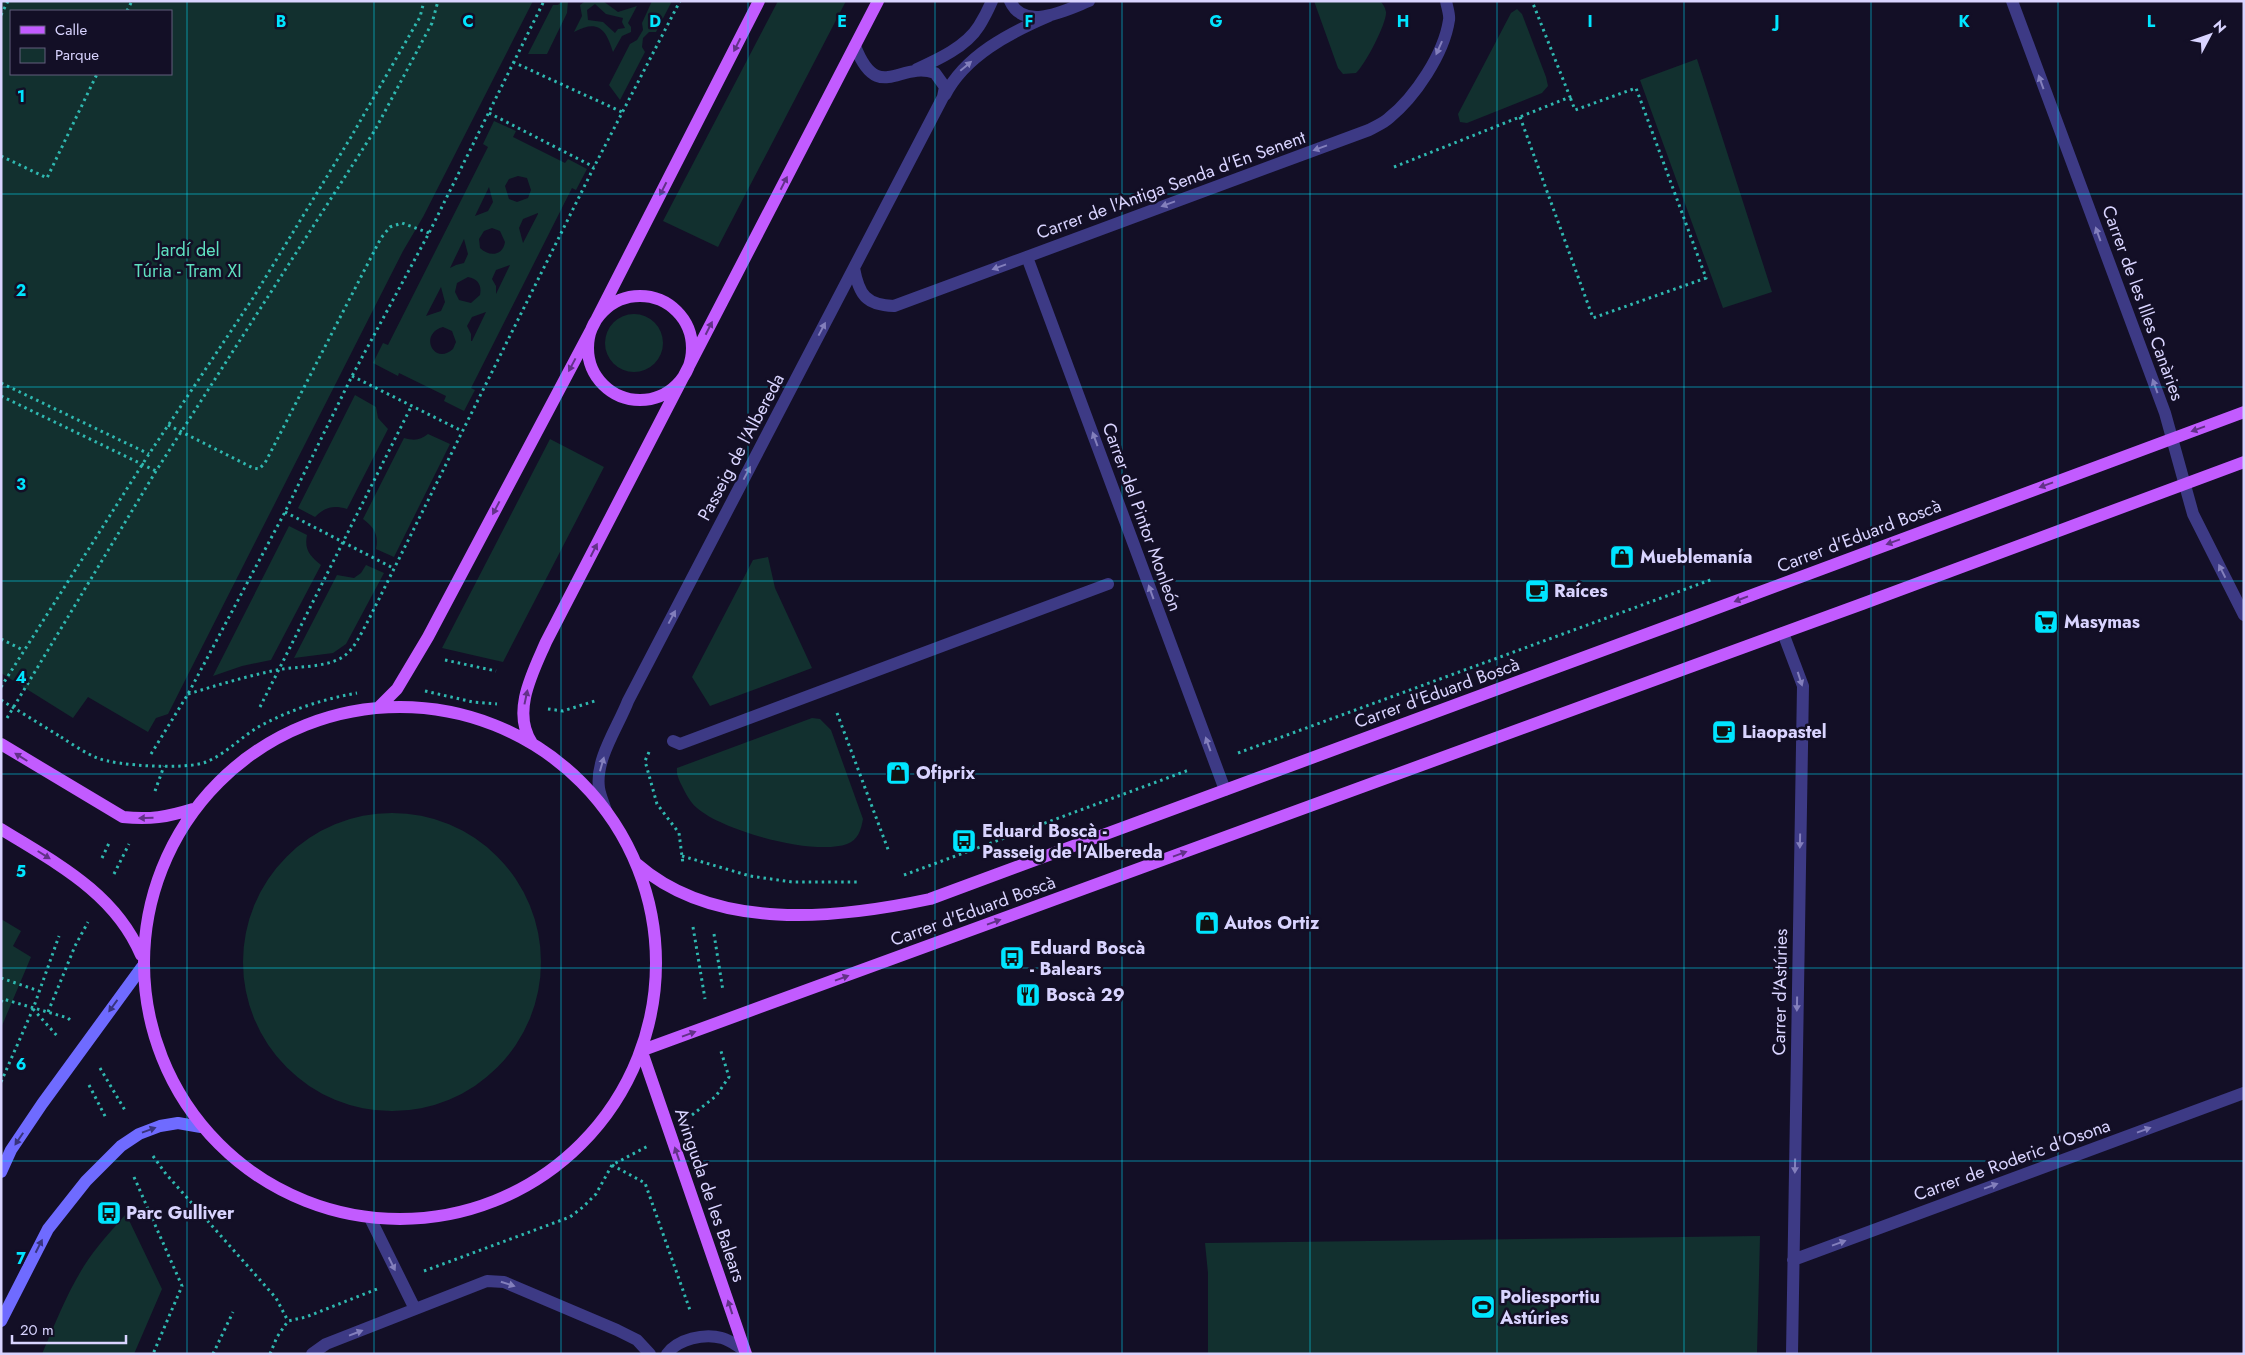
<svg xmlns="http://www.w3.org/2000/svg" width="2245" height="1355" font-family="Jost,sans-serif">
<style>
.green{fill:#12302f;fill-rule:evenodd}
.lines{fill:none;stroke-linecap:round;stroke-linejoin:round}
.path{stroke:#2fb8b0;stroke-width:3;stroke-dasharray:2.5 4;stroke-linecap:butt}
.pedestrian{stroke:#3d3a85;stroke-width:12}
.minor{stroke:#3d3a85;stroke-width:12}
.tertiary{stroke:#3d3a85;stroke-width:12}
.secondary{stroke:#6f6bff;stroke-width:12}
.primary{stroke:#c25bff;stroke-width:12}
.path-bridge{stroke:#2fb8b0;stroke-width:3;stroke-dasharray:2.5 4;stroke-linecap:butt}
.oneway{fill:#623188}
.oneway2{fill:#837fbc}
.oneway3{fill:#38347d}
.grid{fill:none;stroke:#00e5ff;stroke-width:1;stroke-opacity:0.55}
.labels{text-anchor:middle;stroke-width:5;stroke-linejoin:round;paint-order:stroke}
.street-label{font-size:18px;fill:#d9d4ff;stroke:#130f26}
.park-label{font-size:18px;fill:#5fe0c0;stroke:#130f26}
.poi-label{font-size:18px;font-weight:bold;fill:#d9d4ff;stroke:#130f26;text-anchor:start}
.grid-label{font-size:16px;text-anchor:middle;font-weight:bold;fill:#00e5ff;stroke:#130f26;stroke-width:5;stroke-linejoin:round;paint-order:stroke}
</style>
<rect width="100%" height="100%" fill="#130f26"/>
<path class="green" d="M 1,1 L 533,1 L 423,217 L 403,251 L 168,714 L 156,718 L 148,732 L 88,697 L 73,718 L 1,673 ZM 11,11 L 171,11 L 171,74 L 11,74 Z
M 562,1 L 568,1 L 567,13 L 547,54 L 528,54 L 553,5 L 558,5 Z
M 603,1 L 618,12 L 637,6 L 628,23 L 631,27 L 631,32 L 622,36 L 613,52 C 606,29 598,19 574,32 L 582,16 L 580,5 L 584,2 ZM 595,4 L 606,14 L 623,18 L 622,22 L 625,28 L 618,29 L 615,33 L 603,22 L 588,20 L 587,10 Z
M 652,1 L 672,1 L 656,32 L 649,32 L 643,38 L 642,47 L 645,52 L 620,100 L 609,85 L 630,44 L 637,40 L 643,30 L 642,23 Z
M 778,1 L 846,1 L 718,247 L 663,221 Z
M 1314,1 L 1380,1 C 1383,4 1385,7 1386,12 C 1387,23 1365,65 1356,73 L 1343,74 L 1338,68 Z
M 1517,9 L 1522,14 L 1546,77 L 1548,86 L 1542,93 L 1467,123 L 1460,122 L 1458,114 L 1511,13 Z
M 1697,59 L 1772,292 L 1723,308 L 1640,80 Z
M 494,121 L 516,131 L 513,137 L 565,163 L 568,159 L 587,169 L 576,190 L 572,188 L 471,388 L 475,390 L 464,411 L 444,401 L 446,396 L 399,373 L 398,376 L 373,363 L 383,343 L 388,345 L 488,147 L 483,144 ZM 518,176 L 527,178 L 531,190 L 528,198 L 517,202 L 509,199 L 505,186 L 509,179 ZM 489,187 L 493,202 L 488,211 L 475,216 ZM 538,213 L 538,214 L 523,243 L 519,228 L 523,219 ZM 492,228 L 500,231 L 505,242 C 503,256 489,257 480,248 L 479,239 L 484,231 ZM 464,239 L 468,254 L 464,263 L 456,265 L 450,268 ZM 510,265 L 496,294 L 496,286 L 492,279 L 496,270 ZM 468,277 C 478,279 482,285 480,295 L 471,303 L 459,300 L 455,292 L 457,283 ZM 441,287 L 445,302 L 441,311 L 426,316 ZM 486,312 L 472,341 L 471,341 L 471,334 L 467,326 L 472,317 ZM 443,327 L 452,331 L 456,342 L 453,349 C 434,366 418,334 443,327 Z
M605 343a29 29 0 1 1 58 0a29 29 0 1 1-58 0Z
M 355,395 L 376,407 L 378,418 L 388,429 L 347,509 C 333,505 325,507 315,517 L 298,508 Z
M 428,434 L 450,444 L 394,557 L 376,549 C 379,535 374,527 363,519 L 404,438 C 415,441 420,440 428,434 Z
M 550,439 L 604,467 L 503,662 L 442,648 Z
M 289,526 L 307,535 C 304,550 310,556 321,565 L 271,660 L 242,666 L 213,676 Z
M 768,557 L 775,588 L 812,668 L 710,706 L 692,677 L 753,560 Z
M 366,565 L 384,573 L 346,644 L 333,653 L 294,658 L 337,575 L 354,578 L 361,573 Z
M 812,718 L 820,719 L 831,730 L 863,819 C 861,830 858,840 847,844 C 814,856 723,831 697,808 C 690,802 686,794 682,786 C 679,780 676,774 677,768 Z
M243 962a149 149 0 1 1 298 0a149 149 0 1 1-298 0Z
M 1,919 L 21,931 L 13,946 L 31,957 L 1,1028 Z
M 126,1214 L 162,1289 L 134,1354 L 42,1354 C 55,1324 67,1293 84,1266 C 96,1247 111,1231 126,1214 Z
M 1760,1236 L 1757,1354 L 1208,1354 L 1208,1273 L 1205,1243 Z"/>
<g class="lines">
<path class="path" d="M 127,11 L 132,1
M 1,15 L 8,1
M 513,62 L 622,112
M 489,113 L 594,167
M 1520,117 L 1593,318 L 1706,278 L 1636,88 L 1575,110 L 1570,97
M 1,156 L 47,178 L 97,74
M 1394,167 L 1570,97 L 1532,1
M 352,376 L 462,431
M 1,383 L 149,454
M 1,396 L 156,471
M 168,425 L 253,468 L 259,469 L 265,463 L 381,238 L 390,227 L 402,223 L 429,233
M 285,512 L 393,568
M 1,639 L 23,650
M 445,660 L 496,671
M 1,687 L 149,454 L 253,298 L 351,137 L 420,17 L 424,1
M 425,691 L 473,702 L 497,704
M 188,694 C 218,685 247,676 277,670 C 297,666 323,668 341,658 C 354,651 361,633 368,621 L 594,167 L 680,1
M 260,707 L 411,407
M 548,709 L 563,711 L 598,700
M 837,713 L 889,852
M 7,718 L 156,471 L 375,130 L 432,23 L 438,1
M 61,737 C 72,744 85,753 97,758 C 118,766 186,770 206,762 C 226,754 242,736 260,726 C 290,710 323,699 357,693
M 649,752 L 645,761 L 657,804 L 679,833 L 683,864
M 1238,753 L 1713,579
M 151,754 L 188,694 L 285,512 L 352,376 L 429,233 L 544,1
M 155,791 L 164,766
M 682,856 L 750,876 L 792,882 L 859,882
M 102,858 L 110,841
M 114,874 L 129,844
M 904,875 L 1189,770
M 693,927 L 705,999
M 714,934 L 723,991
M 1,978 L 39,991
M 1,1002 L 3,999 L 68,1018 L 70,1020
M 33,1009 L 59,1038
M 48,1012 L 75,946 L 88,922
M 100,1068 L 126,1112
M 1,1082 L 33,1009 L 59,936
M 89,1085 L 106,1118
M 692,1115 L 716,1096 L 729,1077 L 720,1048
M 153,1156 L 166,1174 L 276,1298 L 288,1321
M 612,1165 L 645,1183 L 691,1313
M 134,1177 L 182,1286 L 153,1354
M 424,1271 L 570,1217 L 583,1207 L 596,1194 L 612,1165 L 648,1146
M 213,1354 L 233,1312
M 270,1354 L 277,1337 L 288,1321 L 306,1317 L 377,1289"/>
<path class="pedestrian" d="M 673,741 L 680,744 L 1108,584"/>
<path class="minor" d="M 1010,1 C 1024,32 1066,10 1089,1
M 917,69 C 937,60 966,47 979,26 C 984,18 988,10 992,1
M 945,95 C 965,56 1009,33 1049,16
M 1027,257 L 1225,790
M 854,268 C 859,295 866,305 894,306 L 1369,130 C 1376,126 1384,123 1389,118 C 1415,97 1444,54 1449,20 C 1450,15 1447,7 1446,1
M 1783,633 L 1803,686 L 1792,1354
M 606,811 C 604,804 600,795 599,788 C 595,759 618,727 628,701 L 943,97 L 945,87 L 935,73 C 900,60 878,105 855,46
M 371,1220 L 415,1309
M 1793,1260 L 2244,1093
M 312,1354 L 326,1344 L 487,1281 L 504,1282 L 617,1330 L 637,1340 L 650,1354
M 667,1354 C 678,1339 704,1333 722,1338 C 730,1340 737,1346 744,1350"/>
<path class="tertiary" d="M 2012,1 L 2165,413 L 2193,514 L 2244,615"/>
<path class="secondary" d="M 1,1172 L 11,1150 L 42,1104 L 142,967
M 1,1321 L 48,1229 L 86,1181 L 121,1146 L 139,1134 L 160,1126 L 178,1123 L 201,1127"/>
<path class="primary" d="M588 348a52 52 0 1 1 104 0a52 52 0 1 1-104 0Z
M144 963a256 256 0 1 1 512 0a256 256 0 1 1-512 0Z
M 379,707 L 397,689 L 428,637 L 592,328 L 759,1
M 532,743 C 511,712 533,672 546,642 L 878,1
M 1,744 L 123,817 C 150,820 167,817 193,809
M 1,829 C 56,863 115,893 141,955
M 637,864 C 715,932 836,919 930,899 L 1693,617 L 2244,412
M 643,1050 L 1862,604 L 2244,462
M 642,1052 L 746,1354"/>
<path class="path-bridge" d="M 1,700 L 61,737"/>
</g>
<defs><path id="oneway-solid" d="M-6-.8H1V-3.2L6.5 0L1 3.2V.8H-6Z" transform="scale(1.25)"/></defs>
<g class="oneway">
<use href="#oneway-solid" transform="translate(737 45) rotate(117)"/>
<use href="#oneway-solid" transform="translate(784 183) rotate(-63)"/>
<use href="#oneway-solid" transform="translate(663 189) rotate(117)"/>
<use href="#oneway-solid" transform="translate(709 328) rotate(-63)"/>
<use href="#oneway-solid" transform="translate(572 365) rotate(118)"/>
<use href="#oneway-solid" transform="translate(2198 429) rotate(160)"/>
<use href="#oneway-solid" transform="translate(2046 485) rotate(160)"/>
<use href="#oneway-solid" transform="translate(496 508) rotate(118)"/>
<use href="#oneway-solid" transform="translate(1893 542) rotate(160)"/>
<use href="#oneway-solid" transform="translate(594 550) rotate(-63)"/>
<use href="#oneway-solid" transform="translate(1741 599) rotate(159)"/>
<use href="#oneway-solid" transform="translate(526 697) rotate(-78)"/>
<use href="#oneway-solid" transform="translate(21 757) rotate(-148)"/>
<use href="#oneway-solid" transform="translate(146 818) rotate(179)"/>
<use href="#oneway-solid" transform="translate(1180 854) rotate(-20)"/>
<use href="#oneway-solid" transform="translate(44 855) rotate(32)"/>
<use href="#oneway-solid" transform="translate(994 922) rotate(-20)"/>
<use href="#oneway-solid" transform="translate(842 978) rotate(-20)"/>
<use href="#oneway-solid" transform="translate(689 1034) rotate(-20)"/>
<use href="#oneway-solid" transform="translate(677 1154) rotate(-109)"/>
<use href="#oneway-solid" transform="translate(730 1307) rotate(-108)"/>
</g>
<g class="oneway2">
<use href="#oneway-solid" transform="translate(1439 48) rotate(114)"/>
<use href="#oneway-solid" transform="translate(966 66) rotate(-40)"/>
<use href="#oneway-solid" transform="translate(2041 82) rotate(-110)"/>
<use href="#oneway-solid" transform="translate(1320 148) rotate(160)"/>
<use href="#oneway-solid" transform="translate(1168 204) rotate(160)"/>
<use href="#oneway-solid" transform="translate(2098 234) rotate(-110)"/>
<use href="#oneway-solid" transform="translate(999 267) rotate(160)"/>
<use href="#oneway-solid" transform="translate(822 329) rotate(-62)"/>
<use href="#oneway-solid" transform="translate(2155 386) rotate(-110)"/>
<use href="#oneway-solid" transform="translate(1095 439) rotate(-110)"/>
<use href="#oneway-solid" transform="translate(747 473) rotate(-62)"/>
<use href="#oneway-solid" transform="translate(2222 571) rotate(-117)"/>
<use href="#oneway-solid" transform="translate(1151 592) rotate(-110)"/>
<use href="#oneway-solid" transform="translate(672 617) rotate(-62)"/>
<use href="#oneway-solid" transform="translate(1800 679) rotate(72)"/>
<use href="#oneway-solid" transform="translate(1208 744) rotate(-110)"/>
<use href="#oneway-solid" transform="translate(602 764) rotate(-74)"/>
<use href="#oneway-solid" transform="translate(1800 841) rotate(91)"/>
<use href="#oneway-solid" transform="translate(1797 1004) rotate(91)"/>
<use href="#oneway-solid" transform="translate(2144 1130) rotate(-20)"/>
<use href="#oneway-solid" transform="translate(1795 1166) rotate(91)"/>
<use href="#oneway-solid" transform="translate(1991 1186) rotate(-20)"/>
<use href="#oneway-solid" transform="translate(1839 1243) rotate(-20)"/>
<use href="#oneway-solid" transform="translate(392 1264) rotate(64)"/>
<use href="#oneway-solid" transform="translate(508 1284) rotate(18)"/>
<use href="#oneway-solid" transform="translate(356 1333) rotate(-21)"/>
</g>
<g class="oneway3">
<use href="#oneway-solid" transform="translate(113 1006) rotate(126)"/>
<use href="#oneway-solid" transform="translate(149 1130) rotate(-20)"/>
<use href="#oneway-solid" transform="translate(19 1139) rotate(124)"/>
<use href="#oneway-solid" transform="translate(39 1246) rotate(-63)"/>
</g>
<path class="grid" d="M 187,1 L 187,1354M 374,1 L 374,1354M 561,1 L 561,1354M 748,1 L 748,1354M 935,1 L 935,1354M 1122,1 L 1122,1354M 1310,1 L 1310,1354M 1497,1 L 1497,1354M 1684,1 L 1684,1354M 1871,1 L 1871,1354M 2058,1 L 2058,1354M 1,194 L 2244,194M 1,387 L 2244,387M 1,581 L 2244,581M 1,774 L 2244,774M 1,968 L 2244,968M 1,1161 L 2244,1161"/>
<defs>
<symbol id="shop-square" viewBox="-11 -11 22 22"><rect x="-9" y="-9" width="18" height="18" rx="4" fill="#00e5ff" stroke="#130f26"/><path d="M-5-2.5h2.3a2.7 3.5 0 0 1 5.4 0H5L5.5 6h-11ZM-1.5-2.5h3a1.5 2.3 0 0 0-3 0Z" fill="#111"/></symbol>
<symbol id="cafe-square" viewBox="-11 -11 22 22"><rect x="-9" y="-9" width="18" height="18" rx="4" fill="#00e5ff" stroke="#130f26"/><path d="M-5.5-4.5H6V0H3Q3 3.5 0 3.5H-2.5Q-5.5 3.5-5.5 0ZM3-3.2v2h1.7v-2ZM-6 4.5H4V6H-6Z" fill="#111"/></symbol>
<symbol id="supermarket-square" viewBox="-11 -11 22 22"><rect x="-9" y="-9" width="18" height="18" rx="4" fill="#00e5ff" stroke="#130f26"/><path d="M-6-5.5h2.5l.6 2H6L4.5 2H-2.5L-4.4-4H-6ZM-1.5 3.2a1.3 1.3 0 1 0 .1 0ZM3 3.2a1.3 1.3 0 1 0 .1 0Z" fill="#111"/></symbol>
<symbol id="bus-square" viewBox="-11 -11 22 22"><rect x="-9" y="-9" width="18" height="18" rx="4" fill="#00e5ff" stroke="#130f26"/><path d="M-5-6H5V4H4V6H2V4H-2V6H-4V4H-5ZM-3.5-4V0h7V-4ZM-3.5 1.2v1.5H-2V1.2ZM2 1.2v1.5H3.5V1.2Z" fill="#111"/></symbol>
<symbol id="restaurant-square" viewBox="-11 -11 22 22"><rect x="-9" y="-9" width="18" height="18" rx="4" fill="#00e5ff" stroke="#130f26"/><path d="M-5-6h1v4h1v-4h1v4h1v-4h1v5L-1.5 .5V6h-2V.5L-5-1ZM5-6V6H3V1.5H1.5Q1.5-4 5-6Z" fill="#111"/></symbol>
<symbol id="stadium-square" viewBox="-11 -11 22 22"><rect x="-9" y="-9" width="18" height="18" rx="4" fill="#00e5ff" stroke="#130f26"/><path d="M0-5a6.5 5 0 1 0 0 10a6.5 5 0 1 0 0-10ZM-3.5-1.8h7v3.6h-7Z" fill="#111"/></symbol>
</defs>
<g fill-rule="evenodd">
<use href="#shop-square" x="1608" y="543" width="28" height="28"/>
<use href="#cafe-square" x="1523" y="577" width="28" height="28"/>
<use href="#supermarket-square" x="2032" y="608" width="28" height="28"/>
<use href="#cafe-square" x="1710" y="718" width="28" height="28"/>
<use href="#shop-square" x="884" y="759" width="28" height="28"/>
<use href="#bus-square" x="950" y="827" width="28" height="28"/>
<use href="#shop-square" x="1193" y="909" width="28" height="28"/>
<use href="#bus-square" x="998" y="944" width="28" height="28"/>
<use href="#restaurant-square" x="1014" y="981" width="28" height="28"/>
<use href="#bus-square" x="95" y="1199" width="28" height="28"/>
<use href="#stadium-square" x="1469" y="1293" width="28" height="28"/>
</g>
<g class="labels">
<g class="street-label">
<text transform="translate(1171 185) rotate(-20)" y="6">Carrer de l'Antiga Senda d'En Senent</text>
<text transform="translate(2143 303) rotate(70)" y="6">Carrer de les Illes Canàries</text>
<text transform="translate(741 447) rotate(-62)" y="6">Passeig de l'Albereda</text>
<text transform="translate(1142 517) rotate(70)" y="6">Carrer del Pintor Monleón</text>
<text transform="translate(1859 536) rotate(-21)" y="6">Carrer d'Eduard Boscà</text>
<text transform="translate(1437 693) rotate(-20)" y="6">Carrer d'Eduard Boscà</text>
<text transform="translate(973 911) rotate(-20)" y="6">Carrer d'Eduard Boscà</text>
<text transform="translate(1780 992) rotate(-89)" y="6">Carrer d'Astúries</text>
<text transform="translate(2012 1160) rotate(-20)" y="6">Carrer de Roderic d'Osona</text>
<text transform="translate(710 1195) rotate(71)" y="6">Avinguda de les Balears</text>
</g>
<g class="park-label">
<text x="188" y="256">Jardí del<tspan x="188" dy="21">Túria - Tram XI</tspan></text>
</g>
<g class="poi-label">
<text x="1640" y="563">Mueblemanía</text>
<text x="1554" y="597">Raíces</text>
<text x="2064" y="628">Masymas</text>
<text x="1742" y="738">Liaopastel</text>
<text x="916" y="779">Ofiprix</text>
<text x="982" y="837">Eduard Boscà -<tspan x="982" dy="21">Passeig de l'Albereda</tspan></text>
<text x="1224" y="929">Autos Ortiz</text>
<text x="1030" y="954">Eduard Boscà<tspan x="1030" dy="21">- Balears</tspan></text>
<text x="1046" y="1001">Boscà 29</text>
<text x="126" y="1219">Parc Gulliver</text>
<text x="1500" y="1303">Poliesportiu<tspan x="1500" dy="21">Astúries</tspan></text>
</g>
</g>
<g class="grid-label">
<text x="281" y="27">B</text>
<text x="468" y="27">C</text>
<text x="655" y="27">D</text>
<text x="842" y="27">E</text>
<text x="1029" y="27">F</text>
<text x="1216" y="27">G</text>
<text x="1403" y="27">H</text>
<text x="1590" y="27">I</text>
<text x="1777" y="27">J</text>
<text x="1964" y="27">K</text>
<text x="2151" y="27">L</text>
<text x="21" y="102">1</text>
<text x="21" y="296">2</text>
<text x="21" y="490">3</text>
<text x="21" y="683">4</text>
<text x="21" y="877">5</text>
<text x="21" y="1070">6</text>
<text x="21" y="1264">7</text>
</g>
<rect width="2245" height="1355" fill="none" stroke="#d9d4ff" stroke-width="5"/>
<rect x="10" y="10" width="162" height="65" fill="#130f26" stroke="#625e7d"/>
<rect x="20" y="26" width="25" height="8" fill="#c25bff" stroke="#625e7d"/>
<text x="55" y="35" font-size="15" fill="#d9d4ff">Calle</text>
<rect x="20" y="48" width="25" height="15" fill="#12302f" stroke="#625e7d"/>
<text x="55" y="60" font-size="15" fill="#d9d4ff">Parque</text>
<g transform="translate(2210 35) rotate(49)" stroke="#130f26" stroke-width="4" paint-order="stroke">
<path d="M0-4L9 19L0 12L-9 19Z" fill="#d9d4ff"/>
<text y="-8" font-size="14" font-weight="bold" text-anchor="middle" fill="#d9d4ff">N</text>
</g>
<path d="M12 1335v8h114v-8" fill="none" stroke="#d9d4ff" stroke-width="2.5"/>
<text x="20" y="1335" font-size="15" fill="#d9d4ff" stroke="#130f26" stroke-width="4" paint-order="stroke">20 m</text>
</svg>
